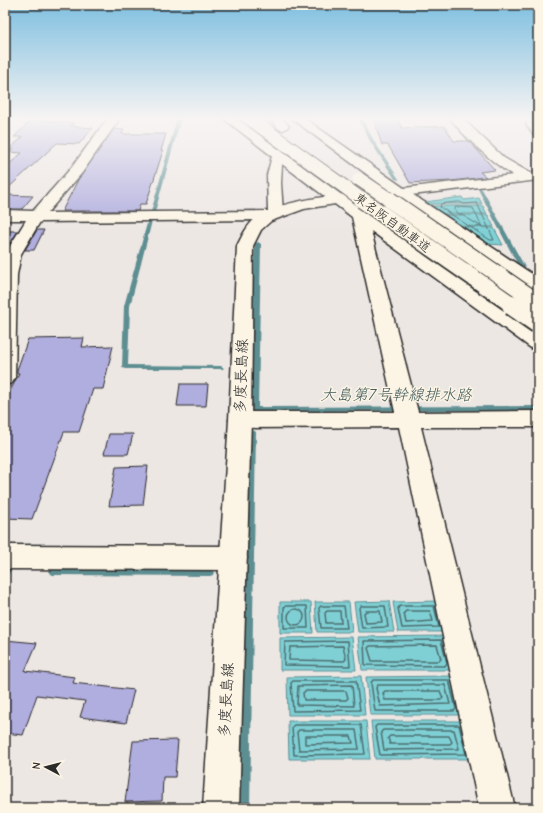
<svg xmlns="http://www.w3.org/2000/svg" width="543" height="813" font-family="'Comic Neue','Klee One',sans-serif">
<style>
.water{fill:#7fd0d5;stroke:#5d8e91}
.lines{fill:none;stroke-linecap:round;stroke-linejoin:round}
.shore-far1{stroke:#4d6d6f;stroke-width:1}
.shore{stroke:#4d6d6f;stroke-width:1.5}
.stream{fill:#5d8e91;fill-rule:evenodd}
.building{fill:#b0addf;stroke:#2b2b2b}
.street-casing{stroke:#2b2b2b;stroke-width:3}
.secondary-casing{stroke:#2b2b2b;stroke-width:3}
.highway-casing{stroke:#2b2b2b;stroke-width:3}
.street{fill:#fcf5e5;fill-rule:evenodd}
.secondary{fill:#fcf5e5;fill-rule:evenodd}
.highway{fill:#fcf5e5;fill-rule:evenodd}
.highway-bridge-far2-casing{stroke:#2b2b2b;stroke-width:15;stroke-linecap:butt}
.highway-bridge-far1-casing{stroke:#2b2b2b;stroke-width:18;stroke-linecap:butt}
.highway-bridge-casing{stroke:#2b2b2b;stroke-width:24;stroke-linecap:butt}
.highway-bridge-far2{stroke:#fcf5e5;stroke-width:13}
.highway-bridge-far1{stroke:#fcf5e5;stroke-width:16}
.highway-bridge{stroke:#fcf5e5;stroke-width:20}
.labels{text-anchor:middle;stroke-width:3;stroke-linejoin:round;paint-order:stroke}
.far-street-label{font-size:13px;fill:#2b2b2b;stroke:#fcf5e5}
.street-label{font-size:15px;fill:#2b2b2b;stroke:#fcf5e5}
.water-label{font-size:16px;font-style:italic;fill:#445d5e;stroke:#fcf5e5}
</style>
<rect width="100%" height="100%" fill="#ede7e4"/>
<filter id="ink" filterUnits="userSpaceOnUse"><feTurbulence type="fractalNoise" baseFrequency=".025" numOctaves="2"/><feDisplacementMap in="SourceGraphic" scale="8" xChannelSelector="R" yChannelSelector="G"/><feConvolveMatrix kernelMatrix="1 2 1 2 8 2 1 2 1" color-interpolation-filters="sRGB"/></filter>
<g filter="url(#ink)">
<path class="water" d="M 462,197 L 464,200 L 479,198 L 482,204 L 428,204 L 425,202 Z
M 430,206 L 483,206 L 487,214 L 442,214 Z
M 444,215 L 488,215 L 494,227 L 461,226 Z
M 463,227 L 494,228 L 503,245 L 489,244 Z
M 389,601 L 394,632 L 358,632 L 354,602 Z
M 438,601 L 444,632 L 398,632 L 393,602 Z
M 280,602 L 311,602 L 313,633 L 280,633 Z
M 315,602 L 349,602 L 352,632 L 317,632 Z
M 445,636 L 452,670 L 362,670 L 358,637 Z
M 352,637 L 356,670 L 280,670 L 280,638 Z
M 361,676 L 365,715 L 288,715 L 287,677 Z
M 454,676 L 462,715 L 370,715 L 366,677 Z
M 288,721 L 366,721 L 370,759 L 289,759 Z
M 371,721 L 463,721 L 471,759 L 375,759 Z"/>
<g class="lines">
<path class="shore-far1" d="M 460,202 L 464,204 L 477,203 L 494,240 L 490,240 L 440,207 L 441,204 Z
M 456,207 L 473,208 L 482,227 L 455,211 Z"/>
<path class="shore" d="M 286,606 L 307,606 L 308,628 L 284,628 L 284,607 Z
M 321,606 L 344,606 L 347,628 L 321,628 L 319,608 Z
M 361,606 L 385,606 L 388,627 L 362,628 L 359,608 Z
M 400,606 L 434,606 L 439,627 L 402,628 L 398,608 Z
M288 617a8 8 0 1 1 16 0a8 8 0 1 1-16 0Z
M 327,611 L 340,611 L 341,623 L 326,623 L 325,613 Z
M 366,611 L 380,611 L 382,622 L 366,623 L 364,613 Z
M 406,611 L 430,611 L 433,621 L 406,623 L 404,613 Z
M 441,640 L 447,663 L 445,666 L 365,665 L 364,641 Z
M 348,641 L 350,666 L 284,665 L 285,642 Z
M 437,645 L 441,659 L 439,661 L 372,661 L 368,648 L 370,646 Z
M 343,646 L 346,659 L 344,661 L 289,660 L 290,647 Z
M 373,680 L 449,680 L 456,709 L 454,711 L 375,711 L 371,683 Z
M 293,681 L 356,681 L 360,710 L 293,711 L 291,683 Z
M 352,685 L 354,706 L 297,705 L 298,686 Z
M 378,685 L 445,685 L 450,704 L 380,706 L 376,688 Z
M 305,691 L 346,691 L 348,698 L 346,700 L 304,700 L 303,693 Z
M 385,691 L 440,691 L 443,698 L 441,700 L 385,700 L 383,693 Z
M 294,725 L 361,725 L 365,754 L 294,755 L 292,727 Z
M 377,725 L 459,725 L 466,754 L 380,755 L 375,727 Z
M 299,730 L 356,730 L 359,749 L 299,750 L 297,732 Z
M 383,730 L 454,730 L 459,749 L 384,750 L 381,732 Z
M 305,736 L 351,736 L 353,743 L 305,744 Z
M 390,736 L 449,736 L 452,742 L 450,744 L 390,744 L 388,738 Z"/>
<path class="stream" d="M 8,118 L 12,118 L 5,123 L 5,120 Z
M 177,118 L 181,118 L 155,212 L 151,213 L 151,212 Z
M 358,118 L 362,118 L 374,141 L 399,179 L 399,180 L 395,179 L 370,141 Z
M 478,188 L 482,189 L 526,269 L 525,270 L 523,271 L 520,269 L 478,189 Z
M 148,220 L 152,221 L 130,306 L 128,365 L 221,366 L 224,368 L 223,369 L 125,369 L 122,367 L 124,306 Z
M 258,242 L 261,244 L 258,407 L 538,406 L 538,410 L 252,411 L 250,409 L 255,244 Z
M 252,429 L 256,432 L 250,808 L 238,808 L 248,432 Z
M 5,567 L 9,568 L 10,571 L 9,574 L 5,575 Z
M 53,567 L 210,568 L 213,569 L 214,572 L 213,575 L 210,576 L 53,575 L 50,574 L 49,571 L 50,568 Z"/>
</g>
<path class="building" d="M 373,118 L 397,118 L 402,128 L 444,126 L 454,141 L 469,141 L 495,170 L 480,172 L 486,177 L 451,181 L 410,183 L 388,145 L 382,145 Z
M 32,119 L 74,123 L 71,126 L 93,128 L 79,144 L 57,143 L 5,191 L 5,168 L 22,153 L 9,152 L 13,149 L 9,149 L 23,137 L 14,137 Z
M 114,129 L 124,130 L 122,134 L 166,134 L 161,151 L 163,151 L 146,204 L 140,204 L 138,211 L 62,211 L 79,178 Z
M 5,195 L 33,196 L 22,209 L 5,209 Z
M 37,230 L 44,230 L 34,250 L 25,250 Z
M 5,231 L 18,231 L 6,250 L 5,250 Z
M 84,338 L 82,347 L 113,346 L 103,389 L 93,389 L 79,432 L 64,432 L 32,519 L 5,518 L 5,402 L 19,373 L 17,373 L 17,370 L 28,339 Z
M 180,384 L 208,384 L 206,406 L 177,406 Z
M 109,434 L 133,434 L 128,454 L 104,454 Z
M 148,466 L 143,505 L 109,506 L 116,467 Z
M 5,640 L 37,643 L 25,671 L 75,677 L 73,683 L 134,690 L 126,723 L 80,717 L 85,701 L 37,695 L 23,735 L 5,733 Z
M 178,740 L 175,777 L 163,777 L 162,801 L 125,802 L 133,741 Z"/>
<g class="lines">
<defs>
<path id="street" d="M 108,118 L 120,118 L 82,173 L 47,213 L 268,211 L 267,175 L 272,156 L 223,118 L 236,118 L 427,257 L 538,335 L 538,350 L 531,348 L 371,231 L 418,412 L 538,411 L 538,427 L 421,427 L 515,808 L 479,808 L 399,427 L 240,428 L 232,426 L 229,420 L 232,414 L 240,412 L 395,412 L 352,217 L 282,164 L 281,183 L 283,213 L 281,216 L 271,220 L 40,222 L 21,254 L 17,275 L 15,378 L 12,383 L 5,385 L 5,254 L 26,220 L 5,220 L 5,210 L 33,211 L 72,167 Z
M 450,118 L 462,118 L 504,158 L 532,174 L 534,177 L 532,180 C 512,185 462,134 450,118 Z
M 532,118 L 538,118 L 538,136 L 534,135 L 526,124 Z
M 401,189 L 406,190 L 538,278 L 538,291 L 532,290 L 396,196 L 394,193 L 396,190 Z
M 5,545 L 233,546 L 243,550 L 247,558 L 243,566 L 233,570 L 5,569 Z"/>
<path id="secondary" d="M 291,118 L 304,118 L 404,188 L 538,172 L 538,180 L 335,204 L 304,209 L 271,221 L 261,230 L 253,246 L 251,420 L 239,808 L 203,808 L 229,420 L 237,246 C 242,236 247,225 256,218 C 280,198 355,193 388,190 Z"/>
<path id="highway" d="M 269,118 L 281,118 L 289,126 L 283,130 L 279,129 Z"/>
</defs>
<use href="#street" class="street-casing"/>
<use href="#secondary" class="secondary-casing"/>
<use href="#highway" class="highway-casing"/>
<use href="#street" class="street"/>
<use href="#secondary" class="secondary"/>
<use href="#highway" class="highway"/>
<defs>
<path id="highway-bridge-far2" d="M 249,118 L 364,201
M 359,179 L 392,201"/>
<path id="highway-bridge-far1" d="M 362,200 L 514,306
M 390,200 L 538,302"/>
<path id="highway-bridge" d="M 512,305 L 538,323"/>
</defs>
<use href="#highway-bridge-far2" class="highway-bridge-far2-casing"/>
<use href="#highway-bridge-far1" class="highway-bridge-far1-casing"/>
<use href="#highway-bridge" class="highway-bridge-casing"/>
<use href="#highway-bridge-far2" class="highway-bridge-far2"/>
<use href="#highway-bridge-far1" class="highway-bridge-far1"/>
<use href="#highway-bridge" class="highway-bridge"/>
</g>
</g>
<linearGradient id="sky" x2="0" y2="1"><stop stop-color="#7ebfe0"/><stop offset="0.51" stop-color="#f7f4f3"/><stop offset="1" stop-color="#f7f4f3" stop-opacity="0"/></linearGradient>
<rect width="543" height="232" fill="url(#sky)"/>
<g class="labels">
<g class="far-street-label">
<text transform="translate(393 222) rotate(36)" y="5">東名阪自動車道</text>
</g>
<g class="street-label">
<text transform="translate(241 376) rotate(-88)" y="5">多度長島線</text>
<text transform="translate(226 700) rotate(-87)" y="5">多度長島線</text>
</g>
<g class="water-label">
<text x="396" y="400">大島第7号幹線排水路</text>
</g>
</g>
<rect width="543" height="813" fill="none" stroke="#fcf5e5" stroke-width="20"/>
<rect x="10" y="10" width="523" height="793" fill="none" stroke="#2b2b2b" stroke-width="1.5" filter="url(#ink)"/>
<g transform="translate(46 767) rotate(277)" stroke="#fcf5e5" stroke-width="3" paint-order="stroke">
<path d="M0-3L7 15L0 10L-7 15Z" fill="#2b2b2b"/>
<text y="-6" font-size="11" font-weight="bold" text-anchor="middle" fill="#2b2b2b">N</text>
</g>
</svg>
